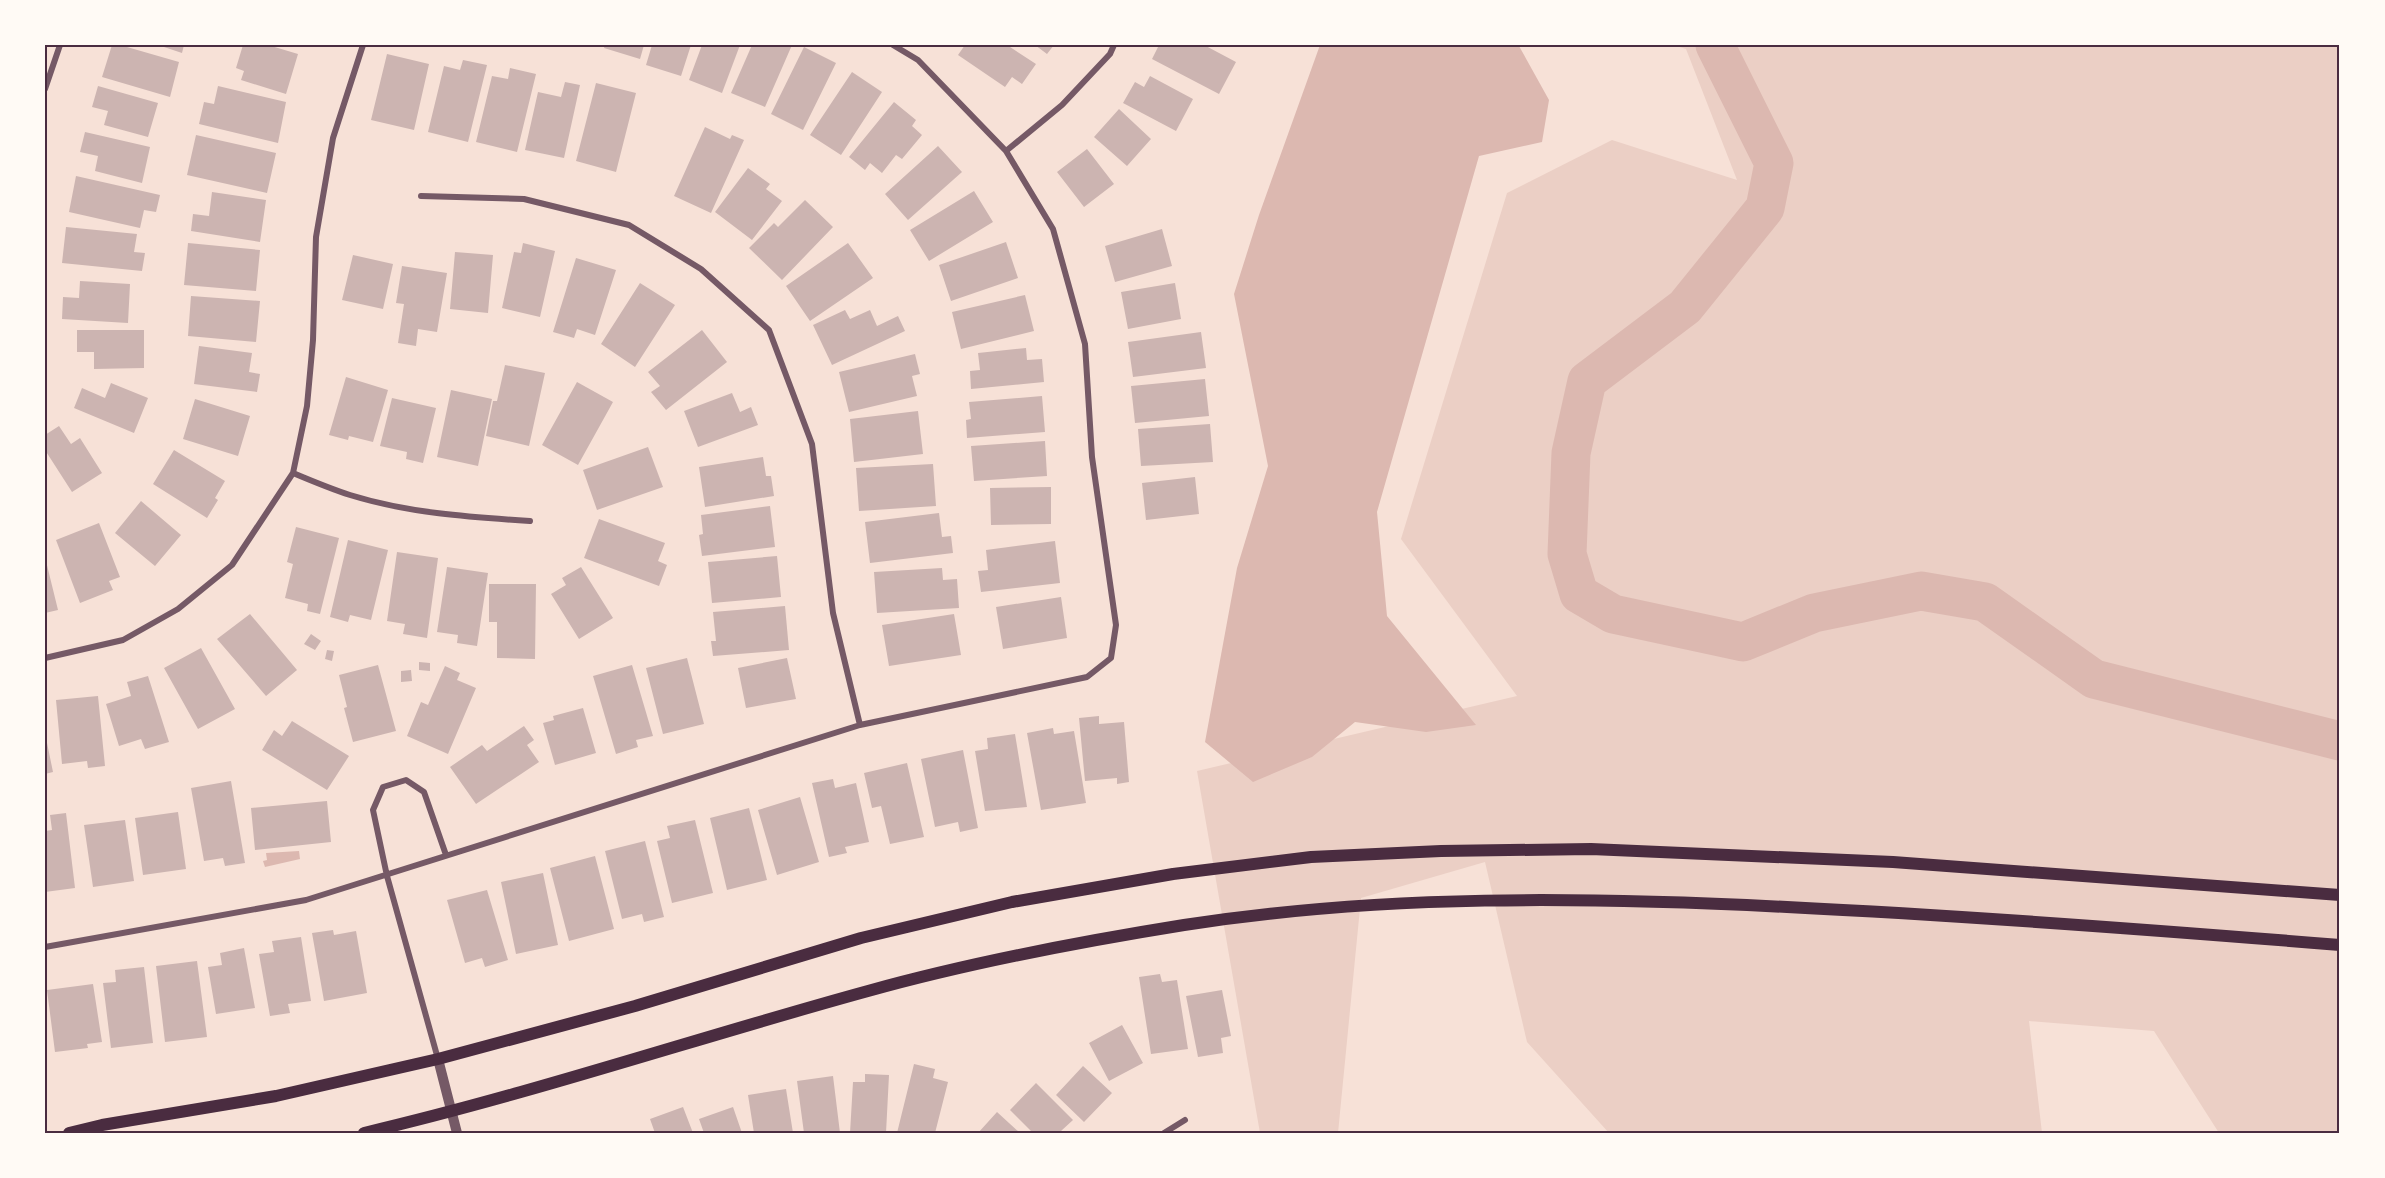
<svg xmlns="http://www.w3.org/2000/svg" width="2385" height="1178" font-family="'Varela Round',sans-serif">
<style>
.green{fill:#ebcfc5}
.water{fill:#dcb8b0}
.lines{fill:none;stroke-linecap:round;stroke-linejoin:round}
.river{stroke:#dcb8b0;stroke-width:39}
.building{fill:#ccb4b1}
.minor{stroke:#755966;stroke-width:6}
.tertiary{stroke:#755966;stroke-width:10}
.secondary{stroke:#4a2c40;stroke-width:12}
.neatline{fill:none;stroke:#4a2c40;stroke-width:2}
</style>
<rect width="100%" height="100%" fill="#f7e1d7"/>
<path class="green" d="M 1673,45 L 2340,45 L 2340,1133 L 2219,1133 L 2154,1031 L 2029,1021 L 2042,1133 L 1609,1133 L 1527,1042 L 1485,862 L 1361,898 L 1338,1133 L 1260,1133 L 1197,771 L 1517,696 L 1401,539 L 1507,193 L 1612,140 L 1737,180 L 1686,49 Z"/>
<path class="water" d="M 1320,45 L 1516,45 L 1519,46 L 1549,100 L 1542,142 L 1479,156 L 1377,512 L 1387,616 L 1476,725 L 1426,732 L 1355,722 L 1312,757 L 1253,782 L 1205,742 L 1237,568 L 1268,466 L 1234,294 L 1259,215 Z
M 299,851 L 300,859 L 265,867 L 263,861 L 267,860 L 266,853 Z"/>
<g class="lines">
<path class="river" d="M 1715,45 L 1774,163 L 1765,208 L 1685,307 L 1587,381 L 1571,453 L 1567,554 L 1579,594 L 1613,614 L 1743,642 L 1814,613 L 1921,591 L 1985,602 L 2094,679 L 2340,741"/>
</g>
<path class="building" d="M 112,45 L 120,45 L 179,62 L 170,97 L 102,77 Z
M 158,45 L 184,45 L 182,53 Z
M 243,45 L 268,45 L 298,54 L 286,94 L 241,80 L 244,71 L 236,68 Z
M 605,45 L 644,45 L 640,59 L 604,48 Z
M 652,45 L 691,45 L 681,76 L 646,65 Z
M 702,45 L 740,45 L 722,93 L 689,80 Z
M 752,45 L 792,45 L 765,107 L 731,93 Z
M 965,45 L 1007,45 L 1036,64 L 1022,84 L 1012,77 L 1005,87 L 958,55 Z
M 1035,45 L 1054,45 L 1047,54 Z
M 1159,45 L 1204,45 L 1236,62 L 1219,94 L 1152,59 Z
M 804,47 L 836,63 L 803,130 L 771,114 Z
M 387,54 L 429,64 L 414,130 L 371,120 Z
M 463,60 L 487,65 L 468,142 L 428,132 L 444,66 L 460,70 Z
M 510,68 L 536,74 L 517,152 L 476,142 L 492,76 L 508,79 Z
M 852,72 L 882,92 L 841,155 L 810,135 Z
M 1150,76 L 1193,99 L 1176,131 L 1123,103 L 1135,82 L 1144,87 Z
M 565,82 L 580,85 L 564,158 L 525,150 L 538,92 L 561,97 Z
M 596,83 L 636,93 L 616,172 L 576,161 Z
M 98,86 L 158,103 L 148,137 L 104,125 L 108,111 L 92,107 Z
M 218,86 L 286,102 L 278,143 L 199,124 L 204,102 L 214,104 Z
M 894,102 L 916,120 L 912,126 L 922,135 L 902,159 L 896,155 L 882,173 L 870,163 L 865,170 L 849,157 Z
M 1119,109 L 1151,139 L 1127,166 L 1094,137 Z
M 705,127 L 730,139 L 732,135 L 744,140 L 711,213 L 674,196 Z
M 85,132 L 150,147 L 142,183 L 95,171 L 98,156 L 80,152 Z
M 196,135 L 276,153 L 267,193 L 187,175 Z
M 938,146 L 962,172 L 908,220 L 885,194 Z
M 1087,149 L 1114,184 L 1084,207 L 1057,172 Z
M 748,168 L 770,184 L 766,189 L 782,201 L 752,240 L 715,212 Z
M 76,176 L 160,195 L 156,212 L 144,210 L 140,228 L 69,212 Z
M 974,191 L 993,222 L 929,261 L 910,230 Z
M 212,192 L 266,200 L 260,242 L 191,231 L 193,214 L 209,216 Z
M 805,200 L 833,227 L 782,280 L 749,248 L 774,223 L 778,227 Z
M 66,227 L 137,234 L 134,252 L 145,253 L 142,271 L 62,263 Z
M 1162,229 L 1172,266 L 1115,282 L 1105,246 Z
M 1006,242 L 1018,278 L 951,301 L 939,265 Z
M 188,243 L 260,250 L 256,291 L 184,285 Z
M 523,243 L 555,251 L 540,317 L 502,308 L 514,252 L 521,253 Z
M 848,243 L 873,278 L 810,321 L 786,286 Z
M 455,252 L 493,255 L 488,313 L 450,309 Z
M 353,255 L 393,264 L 383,309 L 342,300 Z
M 576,258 L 616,270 L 595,335 L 577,329 L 574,338 L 553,332 Z
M 402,266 L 447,273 L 437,332 L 418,329 L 416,346 L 398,343 L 404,304 L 396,303 Z
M 80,281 L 130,284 L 128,323 L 62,319 L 63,297 L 79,298 Z
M 640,283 L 675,305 L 635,367 L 601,344 Z
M 1175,283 L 1181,319 L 1128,329 L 1121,292 Z
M 1025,295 L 1034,331 L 961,349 L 952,312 Z
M 191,296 L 260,301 L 256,342 L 188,336 Z
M 845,310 L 850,319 L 870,310 L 877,326 L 898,316 L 905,331 L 832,365 L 813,325 Z
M 77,330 L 144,330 L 144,368 L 94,369 L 94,352 L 77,352 Z
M 702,330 L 727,362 L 666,410 L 651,392 L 660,386 L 648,372 Z
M 1201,332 L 1206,368 L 1133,377 L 1128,342 Z
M 199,346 L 252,353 L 249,372 L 260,374 L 257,392 L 194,384 Z
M 1026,348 L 1027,360 L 1042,359 L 1044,382 L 971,389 L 970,371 L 980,370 L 978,353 Z
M 915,354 L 920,374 L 912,376 L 917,396 L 849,412 L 839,372 Z
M 505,365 L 545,373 L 529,446 L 486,436 L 493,401 L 497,401 Z
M 346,377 L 388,390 L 373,442 L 349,436 L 348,440 L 329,435 Z
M 1205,379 L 1209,416 L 1135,423 L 1131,386 Z
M 577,382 L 613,402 L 578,465 L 542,445 Z
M 111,383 L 148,398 L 134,433 L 74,408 L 82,388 L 105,398 Z
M 451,390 L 492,399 L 478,466 L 437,457 Z
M 732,393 L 740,412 L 751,407 L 758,425 L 698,447 L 684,411 Z
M 1042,396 L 1045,432 L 967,438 L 966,420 L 971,419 L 969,402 Z
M 392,398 L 436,408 L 423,463 L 406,459 L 407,452 L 380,446 Z
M 195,399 L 250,416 L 238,456 L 183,439 Z
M 918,411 L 923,454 L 854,462 L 850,419 Z
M 1210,424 L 1213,462 L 1141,466 L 1138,429 Z
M 59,426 L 71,444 L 80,438 L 102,473 L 72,492 L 45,450 L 45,435 Z
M 1045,441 L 1047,476 L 974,481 L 971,446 Z
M 648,447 L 663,487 L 597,510 L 583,470 Z
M 174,450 L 225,481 L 215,498 L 218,500 L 207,518 L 153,484 Z
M 763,457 L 766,476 L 771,476 L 774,496 L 705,507 L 699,467 Z
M 933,464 L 936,506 L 859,511 L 856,468 Z
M 1195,477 L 1199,514 L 1146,520 L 1142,483 Z
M 1051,487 L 1051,524 L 991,525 L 990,488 Z
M 141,501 L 181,535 L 155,566 L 115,533 Z
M 770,506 L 775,547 L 702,556 L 699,535 L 703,534 L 701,515 Z
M 939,513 L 942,537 L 951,536 L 953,553 L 870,563 L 865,522 Z
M 599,519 L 665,543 L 658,561 L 667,565 L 659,586 L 584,558 Z
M 99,523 L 120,577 L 109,581 L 113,590 L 80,603 L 56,540 Z
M 296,527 L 339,538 L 320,614 L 307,611 L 308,604 L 285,598 L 293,564 L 287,562 Z
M 348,540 L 388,550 L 371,620 L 350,615 L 348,622 L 330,617 Z
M 1055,541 L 1060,583 L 981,592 L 978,571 L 988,570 L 986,550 Z
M 397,552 L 438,558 L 427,638 L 403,634 L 405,624 L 387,621 Z
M 777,556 L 781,597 L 712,603 L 708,562 Z
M 45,557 L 58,610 L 45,613 Z
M 447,567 L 488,573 L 477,646 L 457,643 L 458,635 L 437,632 Z
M 581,567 L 613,618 L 579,639 L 551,594 L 566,585 L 562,578 Z
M 942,568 L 943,580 L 957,579 L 959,608 L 877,613 L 874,572 Z
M 489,584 L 536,584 L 535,659 L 497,658 L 497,622 L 489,622 Z
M 1061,597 L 1067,638 L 1003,649 L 996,607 Z
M 785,606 L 789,650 L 713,656 L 711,641 L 716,641 L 713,612 Z
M 250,614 L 297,670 L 266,696 L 217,639 Z
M 954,614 L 961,655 L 889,666 L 882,625 Z
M 311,634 L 321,641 L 315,650 L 304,644 Z
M 201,648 L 235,709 L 198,729 L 164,668 Z
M 327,650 L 334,651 L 332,661 L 325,659 Z
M 687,658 L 704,724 L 663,734 L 646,668 Z
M 787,658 L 796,699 L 746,708 L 738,668 Z
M 419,662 L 430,663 L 430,671 L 419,670 Z
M 378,665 L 396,731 L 353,742 L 344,708 L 347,707 L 339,675 Z
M 632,665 L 653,736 L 636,740 L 638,747 L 616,754 L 593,676 Z
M 445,666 L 460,673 L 457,680 L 476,688 L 448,754 L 407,736 L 421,702 L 428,705 Z
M 411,670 L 412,681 L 401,682 L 401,671 Z
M 148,676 L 169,742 L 145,749 L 141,739 L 119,746 L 106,704 L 131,696 L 127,682 Z
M 98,696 L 105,766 L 88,768 L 87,761 L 62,764 L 56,700 Z
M 583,708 L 596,753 L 555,765 L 543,723 L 554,720 L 553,716 Z
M 1099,716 L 1099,724 L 1124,722 L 1129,782 L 1117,784 L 1117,778 L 1085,781 L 1079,718 Z
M 292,721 L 349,756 L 327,790 L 262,750 L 274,730 L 282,736 Z
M 524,726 L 534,740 L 527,745 L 539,762 L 476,804 L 450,767 L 482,745 L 487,751 Z
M 1053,728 L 1054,734 L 1074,731 L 1086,803 L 1041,810 L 1027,733 Z
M 1015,734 L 1027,807 L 985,811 L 975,751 L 988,749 L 987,738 Z
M 46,738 L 53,772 L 45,774 L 45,739 Z
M 963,750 L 978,828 L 960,832 L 958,822 L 935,827 L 921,759 Z
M 907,763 L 924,837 L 890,844 L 881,806 L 872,808 L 864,773 Z
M 833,779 L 835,788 L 856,783 L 869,842 L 845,847 L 847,853 L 829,857 L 812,783 Z
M 231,781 L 245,863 L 225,866 L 223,858 L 204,861 L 191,788 Z
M 800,797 L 819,862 L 777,875 L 758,810 Z
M 327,801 L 331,842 L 255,850 L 251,808 Z
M 749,808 L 767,880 L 727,890 L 710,818 Z
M 178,812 L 186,869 L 143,875 L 135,818 Z
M 66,813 L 75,888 L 45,892 L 45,831 L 52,830 L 50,815 Z
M 125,820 L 134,881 L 93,887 L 84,825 Z
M 695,820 L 713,893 L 672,903 L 657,841 L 670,838 L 667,826 Z
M 645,841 L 664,917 L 644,922 L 642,914 L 622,919 L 605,851 Z
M 595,856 L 614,929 L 569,941 L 550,868 Z
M 543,873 L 558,945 L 516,954 L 501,882 Z
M 487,890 L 508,960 L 485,967 L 482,958 L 465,963 L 447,900 Z
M 333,930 L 334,935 L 356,931 L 367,993 L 324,1001 L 312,933 Z
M 301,937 L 311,1001 L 288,1004 L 290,1013 L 270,1016 L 259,954 L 274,952 L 272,941 Z
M 244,948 L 255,1008 L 216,1014 L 208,967 L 222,965 L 220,953 Z
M 197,961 L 207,1037 L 165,1042 L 156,966 Z
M 144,967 L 153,1043 L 111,1048 L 103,983 L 116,982 L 115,970 Z
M 1160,974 L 1162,982 L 1177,980 L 1188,1049 L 1151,1054 L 1139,977 Z
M 93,984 L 102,1042 L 87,1044 L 88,1048 L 55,1052 L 47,990 Z
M 1222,990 L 1231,1036 L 1221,1038 L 1223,1053 L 1198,1057 L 1186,996 Z
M 1122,1025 L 1143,1063 L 1109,1081 L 1089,1043 Z
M 914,1064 L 935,1069 L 933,1078 L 948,1082 L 935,1133 L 897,1133 Z
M 1083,1066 L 1112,1093 L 1084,1122 L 1056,1095 Z
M 865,1074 L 889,1075 L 886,1133 L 850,1133 L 853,1082 L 865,1082 Z
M 833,1076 L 840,1133 L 804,1133 L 797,1081 Z
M 1036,1083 L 1073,1120 L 1061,1131 L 1064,1133 L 1033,1133 L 1010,1110 Z
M 786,1089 L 793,1133 L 754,1133 L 748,1095 Z
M 683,1107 L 693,1133 L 655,1133 L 650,1119 Z
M 733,1107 L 742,1133 L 704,1133 L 699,1119 Z
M 997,1112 L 1020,1133 L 978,1133 Z"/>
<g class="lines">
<path class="minor" d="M 45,89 L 60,45
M 1006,151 L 1062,105 L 1110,54 L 1114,45
M 421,196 L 524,199 L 629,225 L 701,269 L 769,330 L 812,444 L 833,613 L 860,725
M 293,473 C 312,481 331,489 350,495 C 408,513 469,517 530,521
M 45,658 L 123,640 L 178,609 L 232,565 L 293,473 L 307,406 L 313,340 L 316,237 L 333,138 L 363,45
M 45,947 L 306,900 L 860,725 L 1087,677 L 1111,658 L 1116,625 L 1092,457 L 1085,344 L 1053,229 L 1006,151 L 918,60 L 893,45
M 438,1059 L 387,876 L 373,810 L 383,787 L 406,780 L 424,792 L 446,855
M 1164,1133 L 1185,1120"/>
<path class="tertiary" d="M 438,1059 L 457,1133"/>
<path class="secondary" d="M 69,1133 L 102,1125 L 276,1096 L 438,1059 L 635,1006 L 861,938 L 1012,902 L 1173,874 L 1311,857 L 1441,851 L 1591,849 L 1893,862 L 2340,895
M 364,1133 C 534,1093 700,1037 868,991 C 972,962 1078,942 1184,925 C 1383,894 1586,897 1787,907 C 1972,916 2156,930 2340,945"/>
</g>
<rect width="2385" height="1178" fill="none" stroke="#fffaf5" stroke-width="93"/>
<rect x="46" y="46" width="2292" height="1086" class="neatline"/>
</svg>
